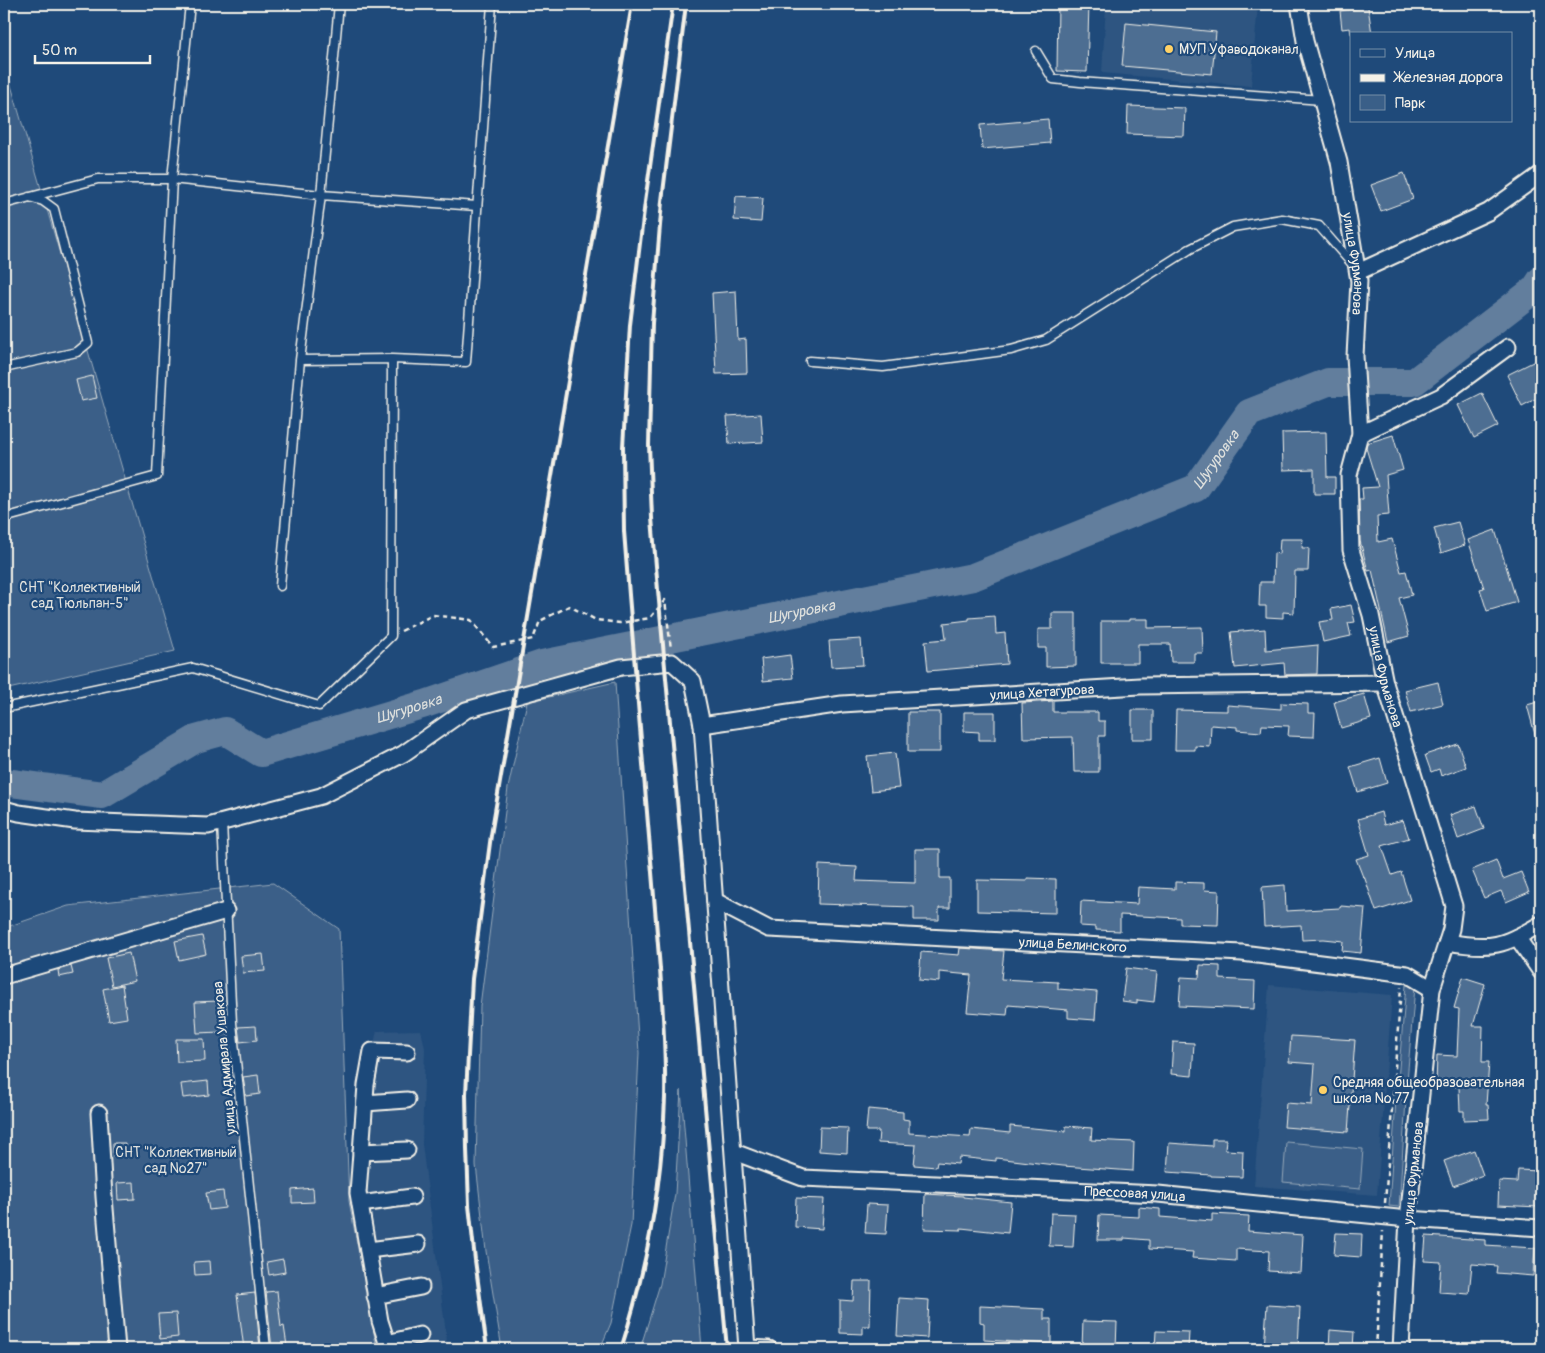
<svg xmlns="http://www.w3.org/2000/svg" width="1545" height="1353" font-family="Pangolin,sans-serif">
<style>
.built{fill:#2d5581}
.green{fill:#3a5f88;stroke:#97a8b8}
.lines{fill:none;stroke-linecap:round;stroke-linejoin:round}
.river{stroke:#627e9d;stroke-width:28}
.building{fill:#4d6e92;stroke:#f4f1e8}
.service-casing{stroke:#f4f1e8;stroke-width:11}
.minor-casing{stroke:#f4f1e8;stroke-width:19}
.path{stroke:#f4f1e8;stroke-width:2.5;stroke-dasharray:5 4;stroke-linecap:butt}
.service{stroke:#1f4a7a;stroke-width:8}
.minor{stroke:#1f4a7a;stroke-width:15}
.rail{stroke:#f4f1e8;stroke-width:4}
.poi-dot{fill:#ffd166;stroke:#1f4a7a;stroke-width:2}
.labels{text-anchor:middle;stroke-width:4.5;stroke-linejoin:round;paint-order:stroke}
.poi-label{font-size:14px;fill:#f4f1e8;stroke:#1f4a7a;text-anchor:start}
.street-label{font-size:14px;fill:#f4f1e8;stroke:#1f4a7a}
.park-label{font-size:14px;fill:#e1e2de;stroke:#1f4a7a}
.water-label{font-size:15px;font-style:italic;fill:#dee0dd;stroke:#1f4a7a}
</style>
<rect width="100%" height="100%" fill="#1f4a7a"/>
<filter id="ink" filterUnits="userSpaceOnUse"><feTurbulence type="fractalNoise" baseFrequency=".02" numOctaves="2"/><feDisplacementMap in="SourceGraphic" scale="10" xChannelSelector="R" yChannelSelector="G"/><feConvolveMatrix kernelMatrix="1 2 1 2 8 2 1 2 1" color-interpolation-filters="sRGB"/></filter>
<g filter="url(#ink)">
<path class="built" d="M 1106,4 L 1258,4 L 1251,86 L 1102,73 Z
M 1269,985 L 1392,995 L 1377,1195 L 1254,1186 Z
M 421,1030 L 425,1048 L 422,1144 L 448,1349 L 391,1349 L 362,1235 L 372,1051 L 377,1031 Z"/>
<path class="green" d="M 4,61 L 175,651 L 4,690 Z
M 615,682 L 639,1053 L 631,1225 L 611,1323 L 600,1349 L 502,1349 L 486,1251 L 476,1165 L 480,1006 L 508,788 L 527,702 Z
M 273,883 L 339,929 L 349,1201 L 377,1349 L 4,1349 L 4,928 L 68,906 Z
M 1406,985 L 1415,986 L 1407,1081 L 1398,1080 Z
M 681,1090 L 702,1349 L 640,1349 L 660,1284 L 675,1194 Z
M 1396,1100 L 1406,1100 L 1399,1207 L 1389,1206 Z
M 1286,1142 L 1363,1149 L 1360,1189 L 1283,1182 Z"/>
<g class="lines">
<path class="river" id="s1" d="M 4,782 L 102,795 L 196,739 L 225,731 L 261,753 L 425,704 L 542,664 L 973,577 L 1196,488 L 1249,413 L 1328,382 L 1414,382 L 1535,289 L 1541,280"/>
</g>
<path class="building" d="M 1058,4 L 1089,4 L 1087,72 L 1057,71 Z
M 1368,7 L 1372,34 L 1351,34 L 1350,28 L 1342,29 L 1340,11 Z
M 1126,23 L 1216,32 L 1212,74 L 1122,66 Z
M 1128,106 L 1185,108 L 1184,136 L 1127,134 Z
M 1048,119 L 1050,143 L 982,149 L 980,125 Z
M 1404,173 L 1413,199 L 1381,211 L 1371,185 Z
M 736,196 L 763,198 L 761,222 L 734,220 Z
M 736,291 L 738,340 L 746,339 L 747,373 L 716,374 L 712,293 Z
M 1537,360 L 1541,368 L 1541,396 L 1522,406 L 1507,375 Z
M 92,376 L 97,398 L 81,401 L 76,380 Z
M 1482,393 L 1498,426 L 1474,438 L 1458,405 Z
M 761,414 L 763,442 L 729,444 L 727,416 Z
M 1326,432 L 1327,477 L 1335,477 L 1335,494 L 1314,494 L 1314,469 L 1283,470 L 1282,433 Z
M 1393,435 L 1403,470 L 1386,475 L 1389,515 L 1377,516 L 1378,542 L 1392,539 L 1401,572 L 1406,571 L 1412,595 L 1399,598 L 1409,636 L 1388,642 L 1372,570 L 1368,571 L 1360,541 L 1359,499 L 1363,499 L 1362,488 L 1378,487 L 1366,448 L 1367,443 Z
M 1458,522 L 1465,545 L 1441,553 L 1434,528 Z
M 1495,530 L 1517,602 L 1487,611 L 1480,589 L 1484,588 L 1468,540 Z
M 1280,539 L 1303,539 L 1302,548 L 1309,548 L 1308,571 L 1295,571 L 1294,613 L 1283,612 L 1283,618 L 1266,617 L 1266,606 L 1259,606 L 1260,582 L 1273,582 L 1274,553 L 1279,554 Z
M 1351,605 L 1355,622 L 1348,623 L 1351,636 L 1323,642 L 1319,622 L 1333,620 L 1331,609 Z
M 1052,613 L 1076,613 L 1076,666 L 1046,667 L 1046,648 L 1038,648 L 1038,629 L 1052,629 Z
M 995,616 L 996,634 L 1005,633 L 1007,664 L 928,671 L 925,641 L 946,639 L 944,623 L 969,620 L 969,618 Z
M 1129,619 L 1148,619 L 1148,628 L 1202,627 L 1203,653 L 1194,653 L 1194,662 L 1171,662 L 1170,644 L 1138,644 L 1138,663 L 1101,663 L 1101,621 L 1129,621 Z
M 1265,629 L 1266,650 L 1318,645 L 1317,674 L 1285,675 L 1284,663 L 1235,668 L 1231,632 Z
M 861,639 L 863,665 L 831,667 L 829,641 Z
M 790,655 L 793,678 L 763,681 L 761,659 Z
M 1438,682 L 1443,704 L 1411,712 L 1405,690 Z
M 1364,694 L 1371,719 L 1341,728 L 1334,702 Z
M 1053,701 L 1053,712 L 1098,712 L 1098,721 L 1105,721 L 1105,736 L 1099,736 L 1099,772 L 1074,772 L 1073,737 L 1023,738 L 1022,703 Z
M 1541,701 L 1541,741 L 1537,742 L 1527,705 Z
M 1281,703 L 1308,704 L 1308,713 L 1315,713 L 1314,737 L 1288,736 L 1289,726 L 1262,725 L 1261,732 L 1237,730 L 1237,727 L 1211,725 L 1210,747 L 1195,746 L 1195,750 L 1175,750 L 1176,710 L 1227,711 L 1227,705 L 1281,709 Z
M 1132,710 L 1153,710 L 1153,739 L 1132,739 Z
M 908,712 L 940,712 L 940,752 L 908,752 Z
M 964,712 L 995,712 L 995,740 L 979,740 L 979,732 L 964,731 Z
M 1458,744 L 1466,767 L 1441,776 L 1439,769 L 1431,772 L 1425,755 Z
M 895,753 L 899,788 L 871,791 L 867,756 Z
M 1380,758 L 1387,783 L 1358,792 L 1350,767 Z
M 1476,806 L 1484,829 L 1458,839 L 1450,815 Z
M 1381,812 L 1384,825 L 1403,820 L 1409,838 L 1382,846 L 1392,875 L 1401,872 L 1410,900 L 1376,911 L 1364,876 L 1363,877 L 1356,859 L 1369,855 L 1358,819 Z
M 915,849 L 940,849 L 940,878 L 950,878 L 950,908 L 939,908 L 939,920 L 914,920 L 914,907 L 818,904 L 819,865 L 857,867 L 856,881 L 915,883 Z
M 1496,860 L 1503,879 L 1521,872 L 1529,892 L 1506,902 L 1501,891 L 1484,898 L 1472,870 Z
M 1027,878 L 1056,879 L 1056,913 L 977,911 L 977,880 L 1027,881 Z
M 1175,882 L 1204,883 L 1204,890 L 1219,891 L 1218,925 L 1180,924 L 1180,918 L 1120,915 L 1120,931 L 1096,930 L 1096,927 L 1080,926 L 1081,901 L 1137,904 L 1138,887 L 1175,889 Z
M 1285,885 L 1286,911 L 1340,908 L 1341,906 L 1365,908 L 1361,953 L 1342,951 L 1343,941 L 1324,939 L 1302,940 L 1301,925 L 1264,927 L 1262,887 Z
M 202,936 L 206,954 L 179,960 L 175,941 Z
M 960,948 L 1004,951 L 1001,979 L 1058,982 L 1058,989 L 1097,992 L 1095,1020 L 1068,1018 L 1068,1010 L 1008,1005 L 1007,1015 L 967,1012 L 971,975 L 939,972 L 939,982 L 919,980 L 921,952 L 959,955 Z
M 129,953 L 135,981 L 112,986 L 106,958 Z
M 263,954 L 265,971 L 243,973 L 241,956 Z
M 1200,965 L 1220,966 L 1220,979 L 1255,981 L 1254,1009 L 1179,1006 L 1181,977 L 1199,978 Z
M 71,966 L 73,974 L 59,977 L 58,970 Z
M 1126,968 L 1157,972 L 1154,1002 L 1137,1000 L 1137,1003 L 1122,1001 Z
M 1463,977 L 1485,984 L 1473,1026 L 1483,1026 L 1482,1062 L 1489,1062 L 1486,1105 L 1488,1105 L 1489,1119 L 1464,1120 L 1464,1111 L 1460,1111 L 1459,1087 L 1436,1086 L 1437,1055 L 1457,1056 L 1459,1009 L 1454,1008 Z
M 122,985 L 127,1018 L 109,1021 L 103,989 Z
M 219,1001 L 221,1032 L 197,1033 L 195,1002 Z
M 256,1026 L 257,1040 L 240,1042 L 238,1027 Z
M 1291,1036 L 1355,1040 L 1348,1132 L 1284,1127 L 1286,1103 L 1312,1105 L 1315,1064 L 1289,1062 Z
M 176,1039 L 204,1039 L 205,1061 L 177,1062 Z
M 1173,1042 L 1194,1043 L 1192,1076 L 1171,1074 Z
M 258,1075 L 260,1094 L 246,1096 L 243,1077 Z
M 208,1081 L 209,1095 L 183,1098 L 181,1084 Z
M 868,1109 L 903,1112 L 903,1119 L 909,1120 L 909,1133 L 970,1137 L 971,1129 L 1010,1133 L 1010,1126 L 1066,1131 L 1066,1126 L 1092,1128 L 1091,1140 L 1134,1142 L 1133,1171 L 1063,1166 L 996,1158 L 996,1161 L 959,1157 L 958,1164 L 937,1162 L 936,1167 L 914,1165 L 916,1145 L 878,1143 L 879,1131 L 866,1131 Z
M 820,1127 L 848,1128 L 847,1153 L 819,1151 Z
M 1212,1139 L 1226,1139 L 1225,1150 L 1243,1151 L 1242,1177 L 1211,1176 L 1211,1175 L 1167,1172 L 1169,1143 L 1212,1146 Z
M 113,1143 L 125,1143 L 125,1156 L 113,1156 Z
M 1474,1150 L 1483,1175 L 1453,1186 L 1444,1161 Z
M 1518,1170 L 1540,1171 L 1538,1207 L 1498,1205 L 1499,1181 L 1517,1182 Z
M 134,1182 L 135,1199 L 118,1200 L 117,1183 Z
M 313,1188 L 314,1202 L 292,1203 L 292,1190 Z
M 223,1191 L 225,1208 L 209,1210 L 206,1193 Z
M 925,1194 L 963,1196 L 963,1197 L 1011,1202 L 1008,1233 L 961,1228 L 961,1230 L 924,1229 Z
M 796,1198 L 824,1199 L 822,1229 L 795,1227 Z
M 867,1204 L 888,1205 L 886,1234 L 865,1233 Z
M 1139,1207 L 1160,1209 L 1160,1217 L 1212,1221 L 1212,1214 L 1249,1216 L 1248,1231 L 1303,1235 L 1301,1273 L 1268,1271 L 1269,1251 L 1236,1249 L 1236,1261 L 1192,1258 L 1193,1252 L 1149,1249 L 1149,1240 L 1124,1238 L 1124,1240 L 1098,1240 L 1099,1215 L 1139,1217 Z
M 1051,1213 L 1075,1214 L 1073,1247 L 1049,1246 Z
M 1336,1233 L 1362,1234 L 1361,1257 L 1334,1255 Z
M 1426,1236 L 1485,1240 L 1485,1245 L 1535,1248 L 1533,1276 L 1496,1273 L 1497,1266 L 1472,1264 L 1469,1294 L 1439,1292 L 1441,1262 L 1424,1261 Z
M 283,1259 L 285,1272 L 269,1275 L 267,1262 Z
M 209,1261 L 210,1274 L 195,1275 L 194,1262 Z
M 854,1281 L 871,1281 L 870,1326 L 863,1326 L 863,1334 L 840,1333 L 840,1300 L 853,1301 Z
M 277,1291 L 281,1327 L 284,1326 L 287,1346 L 277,1347 L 277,1349 L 272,1349 L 266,1292 Z
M 255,1293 L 260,1349 L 244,1349 L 237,1295 Z
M 899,1298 L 929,1300 L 927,1338 L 897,1336 Z
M 1267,1305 L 1300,1307 L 1298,1349 L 1264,1349 Z
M 980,1306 L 1044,1309 L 1044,1319 L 1051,1319 L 1051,1344 L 984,1340 L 984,1323 L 980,1322 Z
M 176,1313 L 178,1337 L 160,1339 L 158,1314 Z
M 1083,1321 L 1117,1322 L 1116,1348 L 1082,1347 Z
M 1330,1330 L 1354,1332 L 1353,1349 L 1329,1349 Z
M 1156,1331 L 1189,1332 L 1188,1349 L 1155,1349 Z"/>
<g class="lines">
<defs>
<path id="service" d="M 1036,51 L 1053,79 L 1080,82 L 1322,100
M 4,204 L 98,179 L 172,179 L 321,195 L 477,206
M 300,360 L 321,195 L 339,4
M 810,361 L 883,367 L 1011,350 L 1046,340 L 1190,249 L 1233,227 L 1282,219 L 1319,226 L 1354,266
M 4,368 L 77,352 L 88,343 L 54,209 L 43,201 L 29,197
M 4,518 L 157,476 L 172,179 L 190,4
M 280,586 L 300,360 L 392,359
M 4,708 L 193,668 L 319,706 L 391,636 L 392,359 L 466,362 L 492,4
M 222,823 L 232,1023 L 266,1349"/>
<g id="minor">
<path id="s2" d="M 1299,4 L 1305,41 L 1339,162 L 1359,281 L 1355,356 L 1360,434 L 1349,475 L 1351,550 L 1371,615 L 1385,683 L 1454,906 L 1451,929 L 1432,989 L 1408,1219 L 1401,1349"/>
<path d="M 1358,272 L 1488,212 L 1541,174"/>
<path d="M 1360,434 L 1441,396 L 1508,347"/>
<path id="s3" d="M 702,725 L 842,704 L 1140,686 L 1385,683"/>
<path d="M 4,809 L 19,813 L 75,821 L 208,826 L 321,796 L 403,754 L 466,710 L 621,667 L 672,662 L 693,681 L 702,725 L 747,1349"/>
<path id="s4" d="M 715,901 L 769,929 L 1242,953 L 1407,974 L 1432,989"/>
<path d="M 1517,937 L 1541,972"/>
<path d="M 1447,942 C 1492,950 1503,946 1541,924"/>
<path d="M 4,976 L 226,911"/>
<path d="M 365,1103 L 407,1100"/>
<path d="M 99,1113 L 104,1197 L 117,1349"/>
<path d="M 361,1152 L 407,1150"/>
<path id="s5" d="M 734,1152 L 803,1178 L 1158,1194 L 1408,1219 L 1541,1228"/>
<path d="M 360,1204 L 412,1197"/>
<path d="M 368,1250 L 418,1244"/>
<path d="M 375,1296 L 421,1287"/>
<path d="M 387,1343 L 420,1335"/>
<path d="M 747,1348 L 769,1349"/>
<path d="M 389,1349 L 380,1321 L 358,1193 L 366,1085 L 372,1051 L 407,1052"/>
</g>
</defs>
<use href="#service" class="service-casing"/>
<use href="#minor" class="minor-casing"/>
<path class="path" d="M 401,631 L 433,615 L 471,620 L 493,647 L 533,639 L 540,621 L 569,606 L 596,620 L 620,623 L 650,618 L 665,600 L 671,649
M 1385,1203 L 1401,987
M 1376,1349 L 1383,1231"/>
<use href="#service" class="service"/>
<use href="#minor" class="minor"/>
<path class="rail" d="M 686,4 L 662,201 L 652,323 L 649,445 L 652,518 L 658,590 L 727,1349
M 487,1349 L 475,1260 L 469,1205 L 467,1149 L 466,1094 L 472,979 L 491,835 L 632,4
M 621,1349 C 647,1268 662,1184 665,1098 C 666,1055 663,1012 660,969 L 629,595 L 624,531 L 623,447 L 630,325 L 645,202 L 673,4"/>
</g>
</g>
<g class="poi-dot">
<circle cx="1169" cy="49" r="5"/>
<circle cx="1323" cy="1090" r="5"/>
</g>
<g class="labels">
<g class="poi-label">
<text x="1179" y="54">МУП Уфаводоканал</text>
<text x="1333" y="1087">Средняя общеобразовательная<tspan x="1333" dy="16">школа № 77</tspan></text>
</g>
<g class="street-label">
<text dy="5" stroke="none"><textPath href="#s2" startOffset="266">улица Фурманова</textPath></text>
<text dy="5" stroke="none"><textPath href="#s2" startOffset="686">улица Фурманова</textPath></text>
<text dy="5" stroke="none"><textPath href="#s3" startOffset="342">улица Хетагурова</textPath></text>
<text dy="5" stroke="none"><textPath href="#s4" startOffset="365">улица Белинского</textPath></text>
<text transform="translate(224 1058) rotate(-95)" y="5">улица Адмирала Ушакова</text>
<text transform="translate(1413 1173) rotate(-84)" y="5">улица Фурманова</text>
<text dy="5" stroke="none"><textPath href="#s5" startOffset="406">Прессовая улица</textPath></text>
</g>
<g class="park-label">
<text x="80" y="592">СНТ "Коллективный<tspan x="80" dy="16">сад Тюльпан-5"</tspan></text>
<text x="176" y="1157">СНТ "Коллективный<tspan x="176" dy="16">сад №27"</tspan></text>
</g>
<g class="water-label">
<text dy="5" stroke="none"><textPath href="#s1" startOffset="1290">Шугуровка</textPath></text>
<text dy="5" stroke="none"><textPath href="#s1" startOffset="840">Шугуровка</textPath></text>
<text dy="5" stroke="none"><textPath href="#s1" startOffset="435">Шугуровка</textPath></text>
</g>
</g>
<rect width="1545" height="1353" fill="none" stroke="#1f4a7a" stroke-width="20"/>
<rect x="10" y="10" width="1525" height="1333" fill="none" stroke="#f4f1e8" stroke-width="2" filter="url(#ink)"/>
<rect x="1350" y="32" width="162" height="90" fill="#1f4a7a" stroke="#748da6"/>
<rect x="1360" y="49" width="25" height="8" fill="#1f4a7a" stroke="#748da6"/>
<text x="1395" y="58" font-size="15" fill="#f4f1e8">Улица</text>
<rect x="1360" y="74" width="25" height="8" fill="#f4f1e8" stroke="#748da6"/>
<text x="1395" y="82" font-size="15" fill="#f4f1e8">Железная дорога</text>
<rect x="1360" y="95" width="25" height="15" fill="#3a5f88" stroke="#748da6"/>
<text x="1395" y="108" font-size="15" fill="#f4f1e8">Парк</text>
<path d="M35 55v8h115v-8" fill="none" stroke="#f4f1e8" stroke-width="2.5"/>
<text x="42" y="55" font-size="15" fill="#f4f1e8" stroke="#1f4a7a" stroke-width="4" paint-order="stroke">50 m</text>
</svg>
